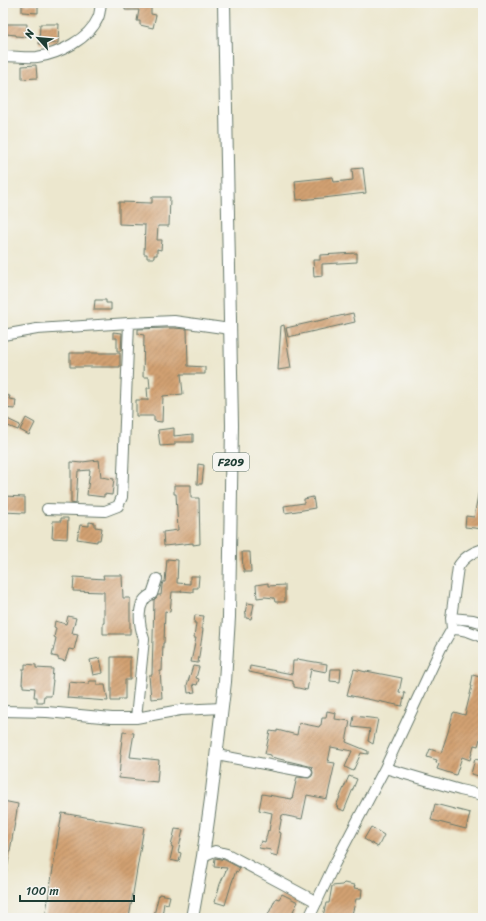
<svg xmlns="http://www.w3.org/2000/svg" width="486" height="921" font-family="Sriracha,sans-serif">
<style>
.building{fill:url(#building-hatch)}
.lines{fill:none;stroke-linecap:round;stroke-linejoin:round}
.minor-casing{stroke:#67786a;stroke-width:12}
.major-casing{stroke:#67786a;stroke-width:14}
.minor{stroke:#fff;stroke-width:10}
.major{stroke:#fff;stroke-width:12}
.labels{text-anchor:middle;stroke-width:3;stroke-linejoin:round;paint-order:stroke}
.shield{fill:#f6f6f2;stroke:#60746d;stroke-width:1}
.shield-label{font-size:11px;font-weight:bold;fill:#1f3d34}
</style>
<defs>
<pattern id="building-hatch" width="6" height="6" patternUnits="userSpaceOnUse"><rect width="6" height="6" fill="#d2a172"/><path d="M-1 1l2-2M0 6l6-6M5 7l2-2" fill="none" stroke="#aa845e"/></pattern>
</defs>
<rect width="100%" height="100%" fill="#f6f6f2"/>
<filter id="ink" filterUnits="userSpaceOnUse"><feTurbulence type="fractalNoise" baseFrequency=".025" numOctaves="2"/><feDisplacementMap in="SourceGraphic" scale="8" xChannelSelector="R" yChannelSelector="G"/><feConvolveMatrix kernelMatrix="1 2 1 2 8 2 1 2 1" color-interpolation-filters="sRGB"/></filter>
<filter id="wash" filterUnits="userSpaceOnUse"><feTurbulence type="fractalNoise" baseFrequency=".012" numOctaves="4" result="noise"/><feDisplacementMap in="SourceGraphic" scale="16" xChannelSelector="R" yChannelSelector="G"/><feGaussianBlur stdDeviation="0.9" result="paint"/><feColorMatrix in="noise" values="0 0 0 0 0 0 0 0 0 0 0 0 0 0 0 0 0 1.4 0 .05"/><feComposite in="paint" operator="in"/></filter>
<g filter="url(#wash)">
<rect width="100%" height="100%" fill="#ece7ce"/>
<g id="blocks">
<path class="building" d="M 125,3 L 151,3 L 151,14 L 156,15 L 153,28 L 140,25 L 140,21 L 137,21 L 139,10 L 125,10 Z
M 22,4 L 38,5 L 38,13 L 22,12 Z
M 6,24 L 27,24 L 26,37 L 16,36 L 16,35 L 6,34 Z
M 40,24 L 59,24 L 58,43 L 39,44 Z
M 36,65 L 37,78 L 22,79 L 22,66 Z
M 363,168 L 366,193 L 323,198 L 297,200 L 295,181 L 333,177 L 334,182 L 353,180 L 352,169 Z
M 152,197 L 170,197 L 169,226 L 158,226 L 157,240 L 162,240 L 161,250 L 157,249 L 157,255 L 154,255 L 154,258 L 147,258 L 147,254 L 144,254 L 145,225 L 119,224 L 119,202 L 152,203 Z
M 357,253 L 357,262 L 322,264 L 322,276 L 314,277 L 313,260 L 320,260 L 320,255 Z
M 95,300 L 106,300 L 106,303 L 111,303 L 111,310 L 94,310 Z
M 353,313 L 355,322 L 288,337 L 286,328 Z
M 284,325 L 291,368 L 278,370 L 281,326 Z
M 168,328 L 174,328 L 187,329 L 188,366 L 205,367 L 205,374 L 181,374 L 183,394 L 163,396 L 162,422 L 154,421 L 154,416 L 136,416 L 136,400 L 148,400 L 147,388 L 150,388 L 149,377 L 143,377 L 144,335 L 138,334 L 138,329 Z
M 113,332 L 122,333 L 121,351 L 117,351 L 117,338 L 113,338 Z
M 70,353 L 120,353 L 120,367 L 70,367 Z
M 3,395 L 10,396 L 9,399 L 16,400 L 15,409 L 3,408 Z
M 3,417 L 20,425 L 18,430 L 3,424 Z
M 26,418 L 35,423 L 29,435 L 20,430 Z
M 174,428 L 174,436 L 193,434 L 193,442 L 175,442 L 175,445 L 160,446 L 158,430 Z
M 99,460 L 101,477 L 114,479 L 112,495 L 104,494 L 104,497 L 87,495 L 90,470 L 78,471 L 76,504 L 71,503 L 71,462 L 82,463 L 82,462 Z
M 198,464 L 204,465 L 202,484 L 197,484 Z
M 480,484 L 483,485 L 483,529 L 465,527 L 466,516 L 474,517 Z
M 174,485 L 191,485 L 191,498 L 199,498 L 200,544 L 193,545 L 193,543 L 164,546 L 163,532 L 178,530 L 176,494 L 174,494 Z
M 3,496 L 25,497 L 25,513 L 3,512 Z
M 313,497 L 315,508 L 285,513 L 284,506 L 304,503 L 304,499 Z
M 61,518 L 68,518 L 67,539 L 52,538 L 53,521 L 61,521 Z
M 89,522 L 95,523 L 95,527 L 102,528 L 100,540 L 97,540 L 97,542 L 77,539 L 80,525 L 89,526 Z
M 242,552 L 250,552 L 251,572 L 244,572 L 244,569 L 243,569 Z
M 167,559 L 178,560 L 177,583 L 190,584 L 190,576 L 199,576 L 198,588 L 193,588 L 193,592 L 181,591 L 181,592 L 172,592 L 170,612 L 165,611 L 164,643 L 163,643 L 162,671 L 160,671 L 162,698 L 151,699 L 149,675 L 152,675 L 154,600 L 158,595 L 161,595 L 162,585 L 163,582 L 165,582 Z
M 103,575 L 122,575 L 123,598 L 130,598 L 130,634 L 103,634 L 103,623 L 104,623 L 104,592 L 73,591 L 74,577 L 104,579 Z
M 268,583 L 268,586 L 285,585 L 285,602 L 275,602 L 274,598 L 265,597 L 257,598 L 256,585 Z
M 247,603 L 254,604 L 251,619 L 246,618 L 246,613 L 245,613 Z
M 195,615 L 204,616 L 202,625 L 202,629 L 203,629 L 201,643 L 198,663 L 191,662 L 196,638 L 194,638 L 196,623 L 194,623 Z
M 68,616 L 76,618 L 72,633 L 78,634 L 74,650 L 69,649 L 65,661 L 58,659 L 58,657 L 52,656 L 56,638 L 54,637 L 56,628 L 54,627 L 55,621 L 66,624 Z
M 111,657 L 130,657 L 130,680 L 125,680 L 125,699 L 119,699 L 119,701 L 111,701 Z
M 100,658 L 103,673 L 93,675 L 90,660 Z
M 297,659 L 327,664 L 326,672 L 311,669 L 307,690 L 294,687 L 294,684 L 293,684 L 293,681 L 249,672 L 250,666 L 292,674 L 293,661 L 297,661 Z
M 25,664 L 36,665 L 36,668 L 53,669 L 52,680 L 53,680 L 51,696 L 44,696 L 43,702 L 37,702 L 37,697 L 34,697 L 35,688 L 23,687 L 23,684 L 22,684 L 23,669 L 25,669 Z
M 193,666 L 199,667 L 196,678 L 199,679 L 197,685 L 193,684 L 195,692 L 188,693 L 187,685 Z
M 331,669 L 341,669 L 340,682 L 330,681 Z
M 354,669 L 366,672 L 366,671 L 402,678 L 399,692 L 405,693 L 402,706 L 347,695 Z
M 473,675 L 483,678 L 483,740 L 480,739 L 478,746 L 474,745 L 470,760 L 462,757 L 456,775 L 437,769 L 439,764 L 436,763 L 437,760 L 427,757 L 430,749 L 441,753 L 448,732 L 453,713 L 454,713 L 454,712 L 465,715 L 472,686 L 471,686 Z
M 89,681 L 97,681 L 97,685 L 105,685 L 108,701 L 67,698 L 69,682 L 89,684 Z
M 327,711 L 336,713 L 335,719 L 350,721 L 346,742 L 368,751 L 368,754 L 361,753 L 353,771 L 345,767 L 352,751 L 331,747 L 328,762 L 335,763 L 327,799 L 307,795 L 302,819 L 282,815 L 279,832 L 281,833 L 277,856 L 270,854 L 271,850 L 259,848 L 261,841 L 265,842 L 268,830 L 269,831 L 272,813 L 259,810 L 262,794 L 292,799 L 297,777 L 309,778 L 312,776 L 313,773 L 312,768 L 313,767 L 271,757 L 271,755 L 265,754 L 270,731 L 277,732 L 277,730 L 297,735 L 299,723 L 319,727 L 320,725 L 321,725 L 322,718 L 326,718 Z
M 354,716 L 378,719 L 373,744 L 368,741 L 370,729 L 352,727 Z
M 123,732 L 134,733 L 130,757 L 159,760 L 157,782 L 119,778 L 121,754 L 120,754 Z
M 475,759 L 483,761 L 483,777 L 471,774 Z
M 349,776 L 357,779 L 344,811 L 338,808 L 339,807 L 336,806 Z
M 3,801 L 18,804 L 6,875 L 3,874 Z
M 435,804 L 470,813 L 466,829 L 431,820 Z
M 62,813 L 144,827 L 129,918 L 45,918 Z
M 371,827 L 384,835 L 378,847 L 364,839 Z
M 175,829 L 183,830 L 178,852 L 181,853 L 179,862 L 170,860 L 173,847 L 171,846 Z
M 215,858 L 225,860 L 240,868 L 238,872 L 236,871 L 232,882 L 225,905 L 215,902 L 220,884 L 227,868 L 214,867 Z
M 344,883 L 355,885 L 354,888 L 362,889 L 361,899 L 356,899 L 351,918 L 333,918 L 323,916 L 326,903 L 329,903 L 332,886 L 342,885 Z
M 159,894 L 170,896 L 168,904 L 164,903 L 162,916 L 160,915 L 160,916 L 154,915 Z
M 282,894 L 298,902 L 293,911 L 295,912 L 292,918 L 274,918 L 268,915 L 276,898 L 279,899 Z"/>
</g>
</g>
<g filter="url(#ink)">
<use href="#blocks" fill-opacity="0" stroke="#67786a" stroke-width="1"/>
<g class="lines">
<defs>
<path id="minor" d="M 3,56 C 14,56 26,58 37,57 C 59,54 89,39 98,18 C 100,14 100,8 101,3
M 3,335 L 37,329 L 129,323 L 174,321 L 230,329
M 47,509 L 105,511 L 118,506 L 122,497 L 129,323
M 451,618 L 473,620 L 483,623
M 452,629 C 464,629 473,632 483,638
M 3,711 L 47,712 L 112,718 L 136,718 L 180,710 L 222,708
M 136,718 L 144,639 C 139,625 135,601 152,594 L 157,579
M 217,755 L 307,772
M 385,768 L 460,790 L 483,795
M 203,856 L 215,851 L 227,854 L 317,902
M 309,918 L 334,865 L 385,768 L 441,648 L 452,629 L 451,618 L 458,567 C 463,558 473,552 483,549"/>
<path id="major" d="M 192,918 L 203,856 L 211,799 L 225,682 L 229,617 L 232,425 L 224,3"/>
</defs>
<use href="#minor" class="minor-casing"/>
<use href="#major" class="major-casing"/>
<use href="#minor" class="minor"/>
<use href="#major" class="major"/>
</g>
</g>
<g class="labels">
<rect class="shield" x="213" y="453" width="36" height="18" rx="3"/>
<g class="shield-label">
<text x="231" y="466">F209</text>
</g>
</g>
<rect width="486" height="921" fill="none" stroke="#f6f6f2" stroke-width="16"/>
<g transform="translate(38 38) rotate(297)" stroke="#f6f6f2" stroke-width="3" paint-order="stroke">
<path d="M0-3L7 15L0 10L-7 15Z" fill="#1f3d34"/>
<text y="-6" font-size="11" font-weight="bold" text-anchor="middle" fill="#1f3d34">N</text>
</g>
<path d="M20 895v6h114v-6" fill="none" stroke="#1f3d34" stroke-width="2"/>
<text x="26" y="895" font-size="12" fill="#1f3d34" stroke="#f6f6f2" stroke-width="3" paint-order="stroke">100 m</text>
</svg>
